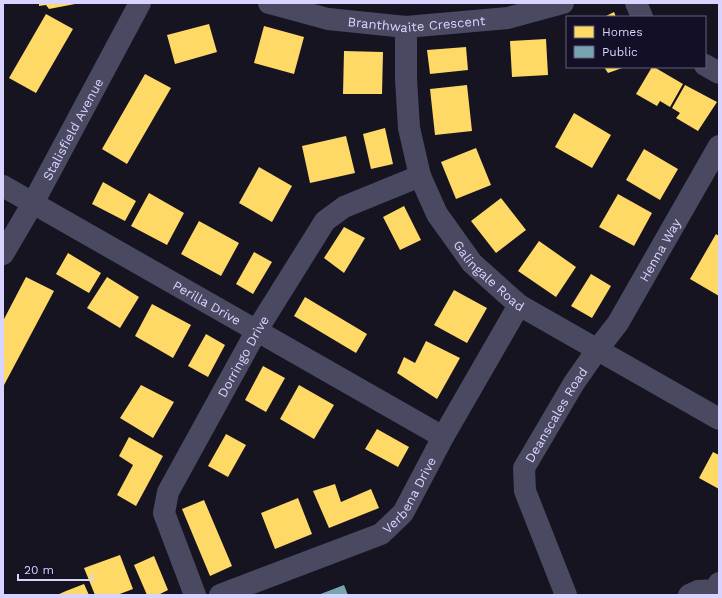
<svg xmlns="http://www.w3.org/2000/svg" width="722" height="598" font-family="'Work Sans',sans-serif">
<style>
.homes{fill:#ffd966}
.public{fill:#76a5af}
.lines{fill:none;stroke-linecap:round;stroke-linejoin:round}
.minor{stroke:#4a4962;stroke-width:22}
.labels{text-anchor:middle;stroke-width:4;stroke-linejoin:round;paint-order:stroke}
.street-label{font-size:13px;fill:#d9d4ff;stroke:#130f26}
</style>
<rect width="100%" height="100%" fill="#161421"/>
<path class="homes" d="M 39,3 L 75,3 L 75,4 L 49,9 L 46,5 L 39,6 Z
M 614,12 L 616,17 L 604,17 Z
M 46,14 L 73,29 L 36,93 L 9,78 Z
M 209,24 L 217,52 L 175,64 L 167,35 Z
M 264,26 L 304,37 L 294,74 L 254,63 Z
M 546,39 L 548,75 L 512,77 L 510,41 Z
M 466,47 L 468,70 L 430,74 L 427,50 Z
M 344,51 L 383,52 L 382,94 L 343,94 Z
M 604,67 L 625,67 L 608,73 Z
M 652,67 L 654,67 L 683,84 L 670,107 L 660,101 L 657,106 L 636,94 Z
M 145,74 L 171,88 L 127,164 L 102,149 Z
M 467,85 L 472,131 L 435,135 L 430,89 Z
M 685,85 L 717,102 L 698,131 L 676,118 L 680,113 L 672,108 Z
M 574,113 L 611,135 L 592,168 L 555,147 Z
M 385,128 L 393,164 L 371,169 L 363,134 Z
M 346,136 L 355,173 L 310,183 L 302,146 Z
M 476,148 L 491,185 L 456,199 L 441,162 Z
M 644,149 L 678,169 L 660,200 L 626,180 Z
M 259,167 L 292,186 L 272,222 L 239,203 Z
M 103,182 L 136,201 L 125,221 L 92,204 Z
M 149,193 L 184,213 L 167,245 L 131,226 Z
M 618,194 L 652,213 L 634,246 L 599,227 Z
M 501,198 L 526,230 L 496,253 L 471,221 Z
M 404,206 L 421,240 L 400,250 L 383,217 Z
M 199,221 L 239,243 L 221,276 L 181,254 Z
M 344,227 L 365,238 L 344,273 L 324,258 Z
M 716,234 L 719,236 L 719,296 L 690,279 Z
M 539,241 L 576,267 L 556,297 L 518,271 Z
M 254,252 L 272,262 L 253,294 L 236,284 Z
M 68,253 L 101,273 L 89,293 L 56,274 Z
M 591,274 L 611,286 L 592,318 L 571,306 Z
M 26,277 L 54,291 L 3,387 L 3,321 Z
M 107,277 L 139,297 L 120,328 L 87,308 Z
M 454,290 L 487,308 L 467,343 L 434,325 Z
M 305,297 L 367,334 L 356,353 L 294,316 Z
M 152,304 L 191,325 L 173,358 L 135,336 Z
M 206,334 L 225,345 L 208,377 L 188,366 Z
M 426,341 L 460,358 L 437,399 L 397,373 L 404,357 L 415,363 Z
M 263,366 L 285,378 L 266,412 L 245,400 Z
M 141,385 L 174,402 L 153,438 L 120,418 Z
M 299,385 L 334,405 L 314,439 L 280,419 Z
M 377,429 L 409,447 L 398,467 L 365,449 Z
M 226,434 L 246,445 L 228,477 L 208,466 Z
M 129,437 L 163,456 L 136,506 L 117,495 L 133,465 L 119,456 Z
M 713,452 L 719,455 L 719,489 L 699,478 Z
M 335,484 L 341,502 L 371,489 L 379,508 L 329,528 L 313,491 Z
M 298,498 L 312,534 L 275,549 L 261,513 Z
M 204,500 L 232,566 L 210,576 L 182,509 Z
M 120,555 L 133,589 L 117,595 L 95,595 L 84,568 Z
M 154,556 L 168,590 L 158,595 L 147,595 L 134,565 Z
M 84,584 L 89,595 L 57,595 L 66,591 Z"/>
<path class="public" d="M 344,585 L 348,595 L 318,595 Z"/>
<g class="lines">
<g class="minor">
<path id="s1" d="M 269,3 L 328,19 L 406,27 L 508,18 L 563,3"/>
<path d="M 636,3 L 642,17"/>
<path id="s2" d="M 406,27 L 406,79 L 409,128 L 420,176 L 437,214 L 472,263 L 519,305 L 719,419"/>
<path d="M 705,65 L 719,73"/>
<path id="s3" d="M 3,186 L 443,437"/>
<path id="s4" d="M 3,254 L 33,203 L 140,3"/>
<path id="s5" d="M 195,595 L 164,513 L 168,492 L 257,330 L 325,221 L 344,207 L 420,176"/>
<path id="s6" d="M 220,595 L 381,534 L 403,513 L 443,437 L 519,305"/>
<path id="s7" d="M 566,595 L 525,491 L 524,468 L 574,383 L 597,350 L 618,323 L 719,146"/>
<path d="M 689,595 L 698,591 L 717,590 L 719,583"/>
</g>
</g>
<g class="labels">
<g class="street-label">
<text dy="5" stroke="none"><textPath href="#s1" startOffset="150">Branthwaite Crescent</textPath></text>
<text dy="5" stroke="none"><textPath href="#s4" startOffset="143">Stalisfield Avenue</textPath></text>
<text dy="5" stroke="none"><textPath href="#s7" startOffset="392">Henna Way</textPath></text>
<text dy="5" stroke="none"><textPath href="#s2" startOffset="273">Galingale Road</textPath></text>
<text dy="5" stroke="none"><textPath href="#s3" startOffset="235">Perilla Drive</textPath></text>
<text dy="5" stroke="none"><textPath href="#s5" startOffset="264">Dorringo Drive</textPath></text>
<text dy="5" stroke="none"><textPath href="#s7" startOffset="197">Deanscales Road</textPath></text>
<text dy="5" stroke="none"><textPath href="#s6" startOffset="221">Verbena Drive</textPath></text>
</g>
</g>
<rect width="722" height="598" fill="none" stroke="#d9d4ff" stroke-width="8"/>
<rect x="566" y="16" width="140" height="52" fill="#130f26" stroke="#625e7d"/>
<rect x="574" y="26" width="20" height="12" fill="#ffd966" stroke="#625e7d"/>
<text x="602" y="36" font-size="12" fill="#d9d4ff">Homes</text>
<rect x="574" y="46" width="20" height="12" fill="#76a5af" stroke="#625e7d"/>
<text x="602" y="56" font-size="12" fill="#d9d4ff">Public</text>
<path d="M18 574v6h74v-6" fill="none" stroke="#d9d4ff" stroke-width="2"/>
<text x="24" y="574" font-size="12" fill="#d9d4ff" stroke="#130f26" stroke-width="3" paint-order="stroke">20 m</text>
</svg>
